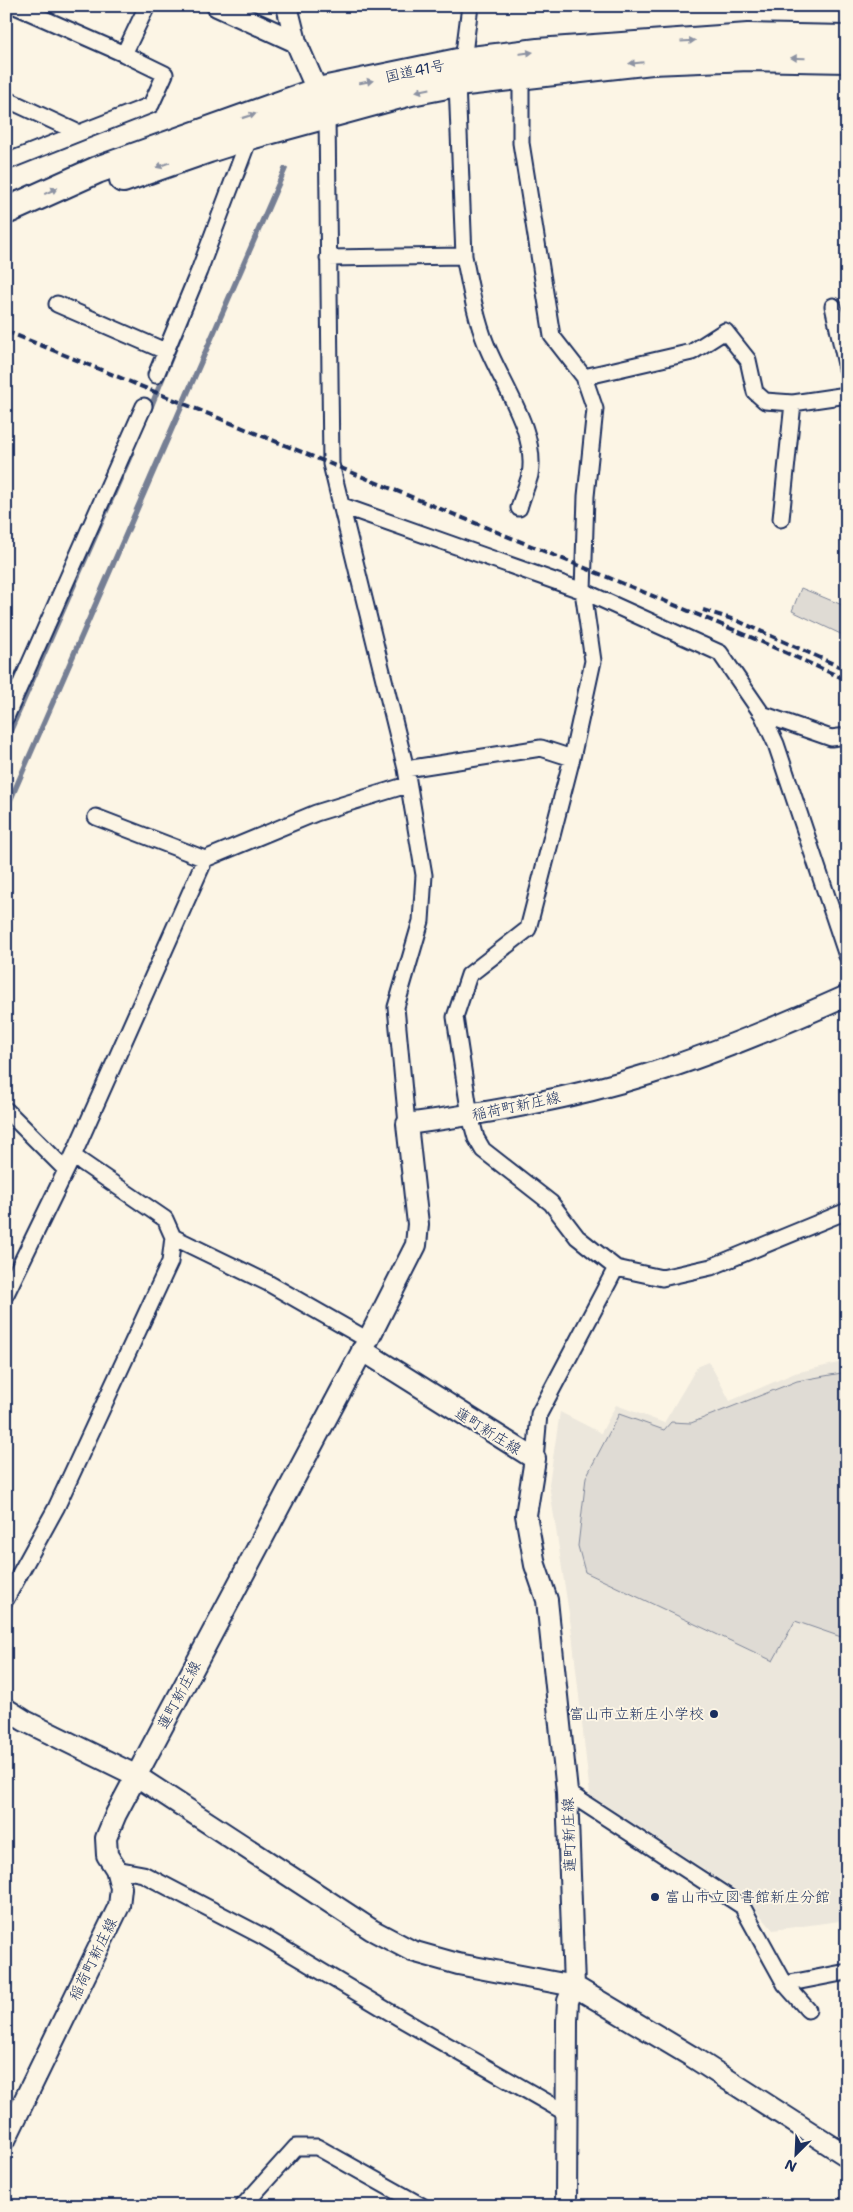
<svg xmlns="http://www.w3.org/2000/svg" width="853" height="2212" font-family="'Shantell Sans','Klee One',sans-serif">
<style>
.built{fill:#ece7dc}
.green{fill:#dfdbd4;stroke:#7d8599}
.lines{fill:none;stroke-linecap:round;stroke-linejoin:round}
.stream{stroke:#767f94;stroke-width:5.5}
.street-casing{stroke:#1b2f5e;stroke-width:19}
.secondary-casing{stroke:#1b2f5e;stroke-width:24}
.highway-casing{stroke:#1b2f5e;stroke-width:30}
.street{stroke:#fcf5e5;stroke-width:15}
.secondary{stroke:#fcf5e5;stroke-width:20}
.highway{stroke:#fcf5e5;stroke-width:26}
.rail{stroke:#1b2f5e;stroke-width:4;stroke-dasharray:8 4;stroke-linecap:butt}
.oneway{fill:#8c92a2}
.poi-dot{fill:#1b2f5e;stroke:#fcf5e5;stroke-width:2}
.labels{text-anchor:middle;stroke-width:4;stroke-linejoin:round;paint-order:stroke}
.street-label{font-size:15px;fill:#1b2f5e;stroke:#fcf5e5}
.poi-label{font-size:15px;fill:#1b2f5e;stroke:#fcf5e5;text-anchor:end}
</style>
<rect width="100%" height="100%" fill="#fcf5e5"/>
<filter id="ink" filterUnits="userSpaceOnUse"><feTurbulence type="fractalNoise" baseFrequency=".02" numOctaves="2"/><feDisplacementMap in="SourceGraphic" scale="10" xChannelSelector="R" yChannelSelector="G"/><feConvolveMatrix kernelMatrix="1 2 1 2 8 2 1 2 1" color-interpolation-filters="sRGB"/></filter>
<g filter="url(#ink)">
<path class="built" d="M 847,1361 L 847,1920 L 773,1930 L 741,1893 L 590,1795 L 572,1633 L 549,1484 L 560,1412 L 601,1433 L 616,1405 L 664,1423 L 697,1367 L 709,1362 L 730,1401 L 795,1373 Z"/>
<path class="green" d="M 801,588 L 847,607 L 847,637 L 792,611 Z
M 847,1372 L 847,1639 L 795,1621 L 773,1661 L 585,1572 L 578,1546 L 586,1477 L 619,1414 L 664,1430 L 671,1422 L 691,1423 L 797,1381 Z"/>
<g class="lines">
<path class="stream" d="M 242,177 L 248,163
M 148,414 L 186,321
M 6,741 L 132,452
M 6,810 L 285,169"/>
<defs>
<path id="street" d="M 15,6 L 124,54 L 147,6
M 463,61 L 470,6
M 521,74 L 521,143 L 552,336 L 584,377 L 595,409 L 586,496 L 583,591 L 593,661 L 572,758 L 528,929 L 469,975 L 455,1017 L 470,1116 L 476,1138 L 483,1150 L 551,1203 L 577,1237 L 616,1268 L 662,1278 L 711,1267 L 847,1211
M 457,83 L 464,256
M 6,99 L 79,133 L 151,105 L 165,74 L 124,54
M 327,115 L 331,464 L 406,769 L 424,875 L 421,921 L 396,1007 L 407,1124
M 6,162 L 79,133
M 328,258 L 464,256 C 470,285 475,316 486,344 C 501,383 538,432 530,475 C 527,486 522,497 519,508
M 57,304 L 165,351
M 833,306 L 847,369
M 156,375 L 199,271 L 250,136
M 584,377 L 692,352 L 725,331 L 748,360 L 755,392 L 765,401 L 793,403 L 847,395
M 340,505 L 583,591 L 720,653 L 762,714 L 776,744 L 847,956
M 781,519 L 793,403
M 762,714 L 831,738 L 847,736
M 6,717 L 144,406
M 406,769 L 541,748 L 572,758
M 96,817 L 205,859
M 6,1110 L 66,1170
M 173,1237 L 268,1283 L 368,1340
M 6,1294 L 73,1156 L 205,859 L 316,813 L 407,785
M 535,1459 L 539,1414 L 616,1268
M 6,1599 L 56,1508 L 170,1262 L 173,1237 L 165,1219 L 73,1156
M 567,1792 L 742,1906 L 785,1984 L 808,2010
M 116,1869 L 143,1874 L 262,1936 L 403,2020 L 566,2113
M 785,1984 L 847,1972
M 243,2206 L 296,2147 L 317,2147 L 422,2206"/>
<path id="secondary" d="M 217,6 L 296,42
M 287,6 L 296,42 L 323,104
M 362,1350 L 535,1459 L 526,1515 L 535,1565 L 547,1600 L 567,1792 L 574,1986 L 568,2001 L 567,2021 L 566,2206
M 6,1709 L 25,1721 L 135,1775 L 372,1930 L 412,1951 L 458,1964 L 574,1986 L 691,2056 L 847,2156
M 6,2138 L 119,1906 L 121,1888 L 116,1869 L 107,1855 L 106,1838 L 116,1814 L 368,1340 L 416,1245 L 418,1224 L 407,1124 C 488,1113 570,1099 649,1074 C 716,1053 782,1025 847,996"/>
<path id="highway" d="M 123,179 L 209,149 L 250,136 L 411,92 L 457,83 L 652,61 L 749,57 L 847,59
M 6,211 L 97,170 L 318,91 L 463,61 L 538,52 L 748,37 L 847,39"/>
</defs>
<use href="#street" class="street-casing"/>
<use href="#secondary" class="secondary-casing"/>
<use href="#highway" class="highway-casing"/>
<use href="#street" class="street"/>
<use href="#secondary" class="secondary"/>
<use href="#highway" class="highway"/>
<path class="rail" d="M 6,331 L 629,586 L 746,635 L 847,680
M 703,610 L 738,621 L 847,670"/>
</g>
<defs><path id="oneway-solid" d="M-6-.8H1V-3.2L6.5 0L1 3.2V.8H-6Z" transform="scale(1.25)"/></defs>
<g class="oneway">
<use href="#oneway-solid" transform="translate(688 41) rotate(-4)"/>
<use href="#oneway-solid" transform="translate(526 53) rotate(-7)"/>
<use href="#oneway-solid" transform="translate(798 58) rotate(-179)"/>
<use href="#oneway-solid" transform="translate(636 63) rotate(174)"/>
<use href="#oneway-solid" transform="translate(366 82) rotate(-11)"/>
<use href="#oneway-solid" transform="translate(423 90) rotate(169)"/>
<use href="#oneway-solid" transform="translate(249 116) rotate(-18)"/>
<use href="#oneway-solid" transform="translate(163 165) rotate(160)"/>
<use href="#oneway-solid" transform="translate(51 191) rotate(-25)"/>
</g>
</g>
<g class="poi-dot">
<circle cx="714" cy="1714" r="5"/>
<circle cx="655" cy="1897" r="5"/>
</g>
<g class="labels">
<g class="street-label">
<text transform="translate(415 71) rotate(-12)" y="5">国道41号</text>
<text transform="translate(516 1106) rotate(-12)" y="5">稲荷町新庄線</text>
<text transform="translate(488 1431) rotate(32)" y="5">蓮町新庄線</text>
<text transform="translate(179 1695) rotate(-62)" y="5">蓮町新庄線</text>
<text transform="translate(569 1835) rotate(-92)" y="5">蓮町新庄線</text>
<text transform="translate(93 1959) rotate(-64)" y="5">稲荷町新庄線</text>
</g>
<g class="poi-label">
<text x="704" y="1719">富山市立新庄小学校</text>
<text x="665" y="1902" text-anchor="start">富山市立図書館新庄分館</text>
</g>
</g>
<rect width="853" height="2212" fill="none" stroke="#fcf5e5" stroke-width="25"/>
<rect x="12" y="12" width="828" height="2187" fill="none" stroke="#1b2f5e" stroke-width="2" filter="url(#ink)"/>
<g transform="translate(796 2154) rotate(204)" stroke="#fcf5e5" stroke-width="4" paint-order="stroke">
<path d="M0-4L9 19L0 12L-9 19Z" fill="#1b2f5e"/>
<text y="-8" font-size="14" font-weight="bold" text-anchor="middle" fill="#1b2f5e">N</text>
</g>
</svg>
